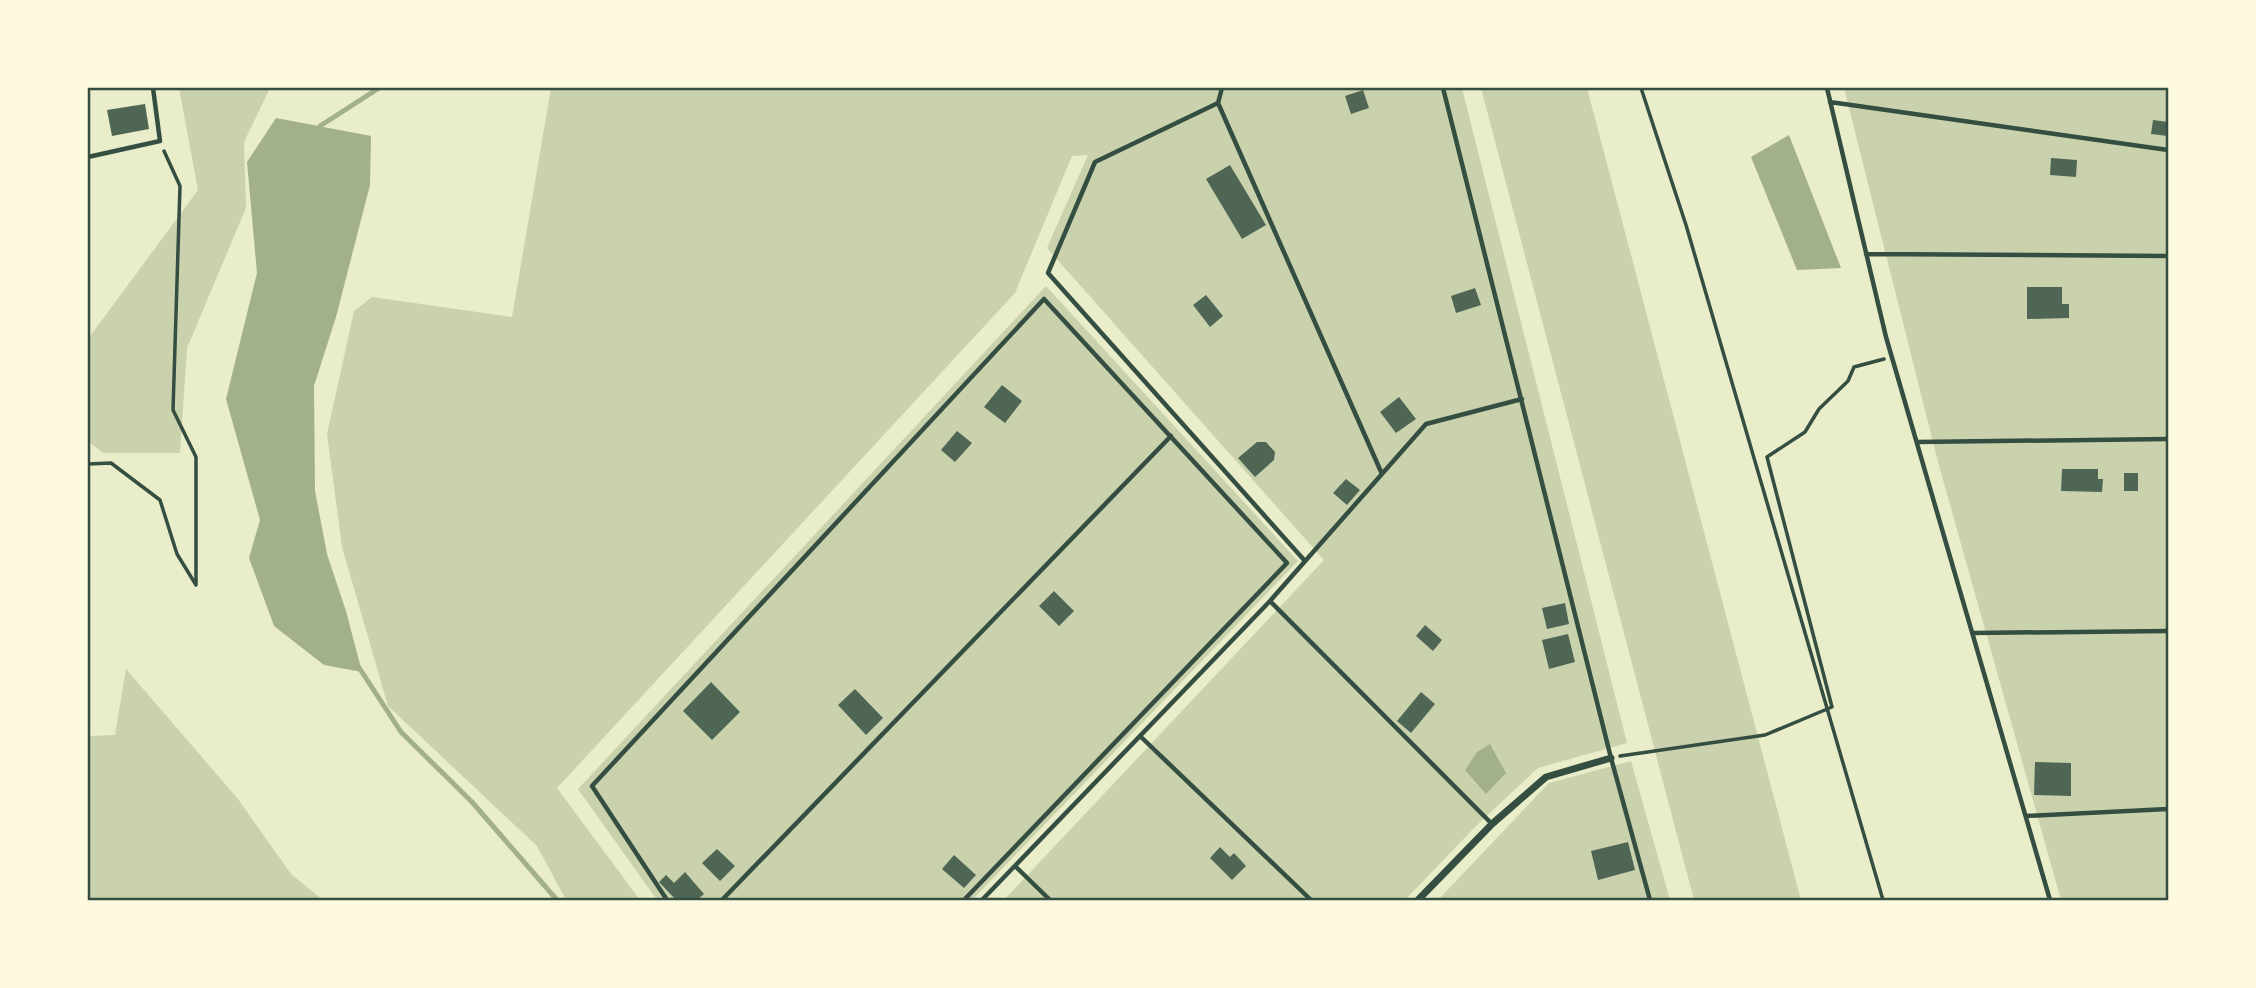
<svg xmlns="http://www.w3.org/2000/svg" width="2256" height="988" font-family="'PT Sans Narrow',sans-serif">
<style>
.green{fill:#cad2ad}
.water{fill:#a3b18a}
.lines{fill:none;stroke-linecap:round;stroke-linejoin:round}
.stream{stroke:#a3b18a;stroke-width:5}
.building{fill:#4f6655}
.path{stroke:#344e41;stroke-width:3.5}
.service{stroke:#344e41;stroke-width:4.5}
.minor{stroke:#344e41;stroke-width:7}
.neatline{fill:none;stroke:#344e41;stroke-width:2.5}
</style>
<rect width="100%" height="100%" fill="#e9edc9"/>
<path class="green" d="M 179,88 L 270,88 L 244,142 L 246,208 L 187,348 L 180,453 L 103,453 L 88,441 L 88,339 L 198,190 Z
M 551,88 L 1462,88 L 1627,743 L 1538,768 L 1477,825 L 1405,900 L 1004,900 L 1324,560 L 1047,248 L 1088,155 L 1072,156 L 1015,293 L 557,788 L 640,900 L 566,900 L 537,846 L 388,706 L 342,547 L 327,434 L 354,311 L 372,297 L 512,317 Z
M 1481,88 L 1587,88 L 1801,900 L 1694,900 Z
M 1844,88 L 2168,88 L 2168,900 L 2061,900 L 1938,462 Z
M 1046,286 L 1298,561 L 972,900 L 657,900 L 578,789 Z
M 126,669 L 238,799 L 291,874 L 323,900 L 88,900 L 88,736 L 115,735 Z
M 1631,761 L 1670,900 L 1438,900 L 1549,783 Z"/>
<path class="water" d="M 276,118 L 371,136 L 370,185 L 336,317 L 314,386 L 315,491 L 327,554 L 346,611 L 362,672 L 324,665 L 274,626 L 249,558 L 260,520 L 226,399 L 257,273 L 247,162 Z
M 1789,135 L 1841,268 L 1797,270 L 1751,157 Z
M 1490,744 L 1506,773 L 1486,794 L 1465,770 L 1477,752 Z"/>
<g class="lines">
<path class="stream" d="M 320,131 L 320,126 L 379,88
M 358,666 L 401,732 L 472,802 L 557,900"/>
</g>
<path class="building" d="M 1363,90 L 1369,108 L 1351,114 L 1345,96 Z
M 145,104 L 149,129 L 112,136 L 107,110 Z
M 2153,120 L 2168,122 L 2168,136 L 2151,134 Z
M 2051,158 L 2077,160 L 2076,177 L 2050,175 Z
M 1230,165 L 1266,225 L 1242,239 L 1206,179 Z
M 2027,287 L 2062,287 L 2062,304 L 2069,304 L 2069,318 L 2027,319 Z
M 1475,288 L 1481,305 L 1456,313 L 1451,296 Z
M 1206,295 L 1223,316 L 1210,327 L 1193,305 Z
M 1002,385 L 1022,401 L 1005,423 L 984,407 Z
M 1399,397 L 1416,419 L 1396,433 L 1380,412 Z
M 957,431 L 972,443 L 955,462 L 941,450 Z
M 1257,442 L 1266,442 L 1275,452 L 1274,460 L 1255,477 L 1238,458 Z
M 2062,469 L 2098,469 L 2098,479 L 2103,479 L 2102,492 L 2061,491 Z
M 2124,473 L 2138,473 L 2138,491 L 2124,491 Z
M 1346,479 L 1360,490 L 1347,505 L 1333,493 Z
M 1054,591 L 1074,611 L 1059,626 L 1039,606 Z
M 1565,603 L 1569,624 L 1547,629 L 1542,608 Z
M 1425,625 L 1442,640 L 1433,651 L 1416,636 Z
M 1568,634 L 1575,662 L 1549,669 L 1542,640 Z
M 711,682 L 740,712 L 712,740 L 683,711 Z
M 855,689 L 883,718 L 866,735 L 838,705 Z
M 1421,692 L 1435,704 L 1411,733 L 1397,721 Z
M 2035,762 L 2071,763 L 2071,796 L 2034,795 Z
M 1628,842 L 1635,870 L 1598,880 L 1591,851 Z
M 1220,847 L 1230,857 L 1234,853 L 1246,866 L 1232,880 L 1210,858 Z
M 717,849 L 735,866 L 720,881 L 702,863 Z
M 954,855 L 976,875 L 964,888 L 942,869 Z
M 685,872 L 704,894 L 697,900 L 676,900 L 659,882 L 666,875 L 674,883 Z"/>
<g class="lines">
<path class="path" d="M 1641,88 L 1686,225 L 1883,900
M 88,464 L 111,463 L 160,500 L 177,554 L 196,585 L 196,457 L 173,410 L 180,186 L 164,151
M 1620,756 L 1765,735 L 1832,707 L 1767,457 L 1805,432 L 1819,409 L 1848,381 L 1854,367 L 1884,359"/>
<path class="service" d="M 1222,88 L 1218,103 L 1382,474
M 1443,88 L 1611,758 L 1650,900
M 1827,88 L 1886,337 L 2050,900
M 1830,102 L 2168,150
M 1218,103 L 1095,162 L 1048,273 L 1305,561
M 88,157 L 160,141 L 153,88
M 1866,254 L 2168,256
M 1917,442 L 2168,439
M 1972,633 L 2168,631
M 1140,736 L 1311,900
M 2026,816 L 2168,809
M 1492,824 L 1270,601 L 1426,424 L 1522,399
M 1015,866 L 1050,900
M 667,900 L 592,786 L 1044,299 L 1287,563 L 964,900
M 722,900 L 1171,436
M 982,900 L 1270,601"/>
<path class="minor" d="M 1418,900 L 1492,824 L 1546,777 L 1611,758"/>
</g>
<rect width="2256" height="988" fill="none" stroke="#fefae0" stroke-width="178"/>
<rect x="89" y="89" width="2078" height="810" class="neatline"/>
</svg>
